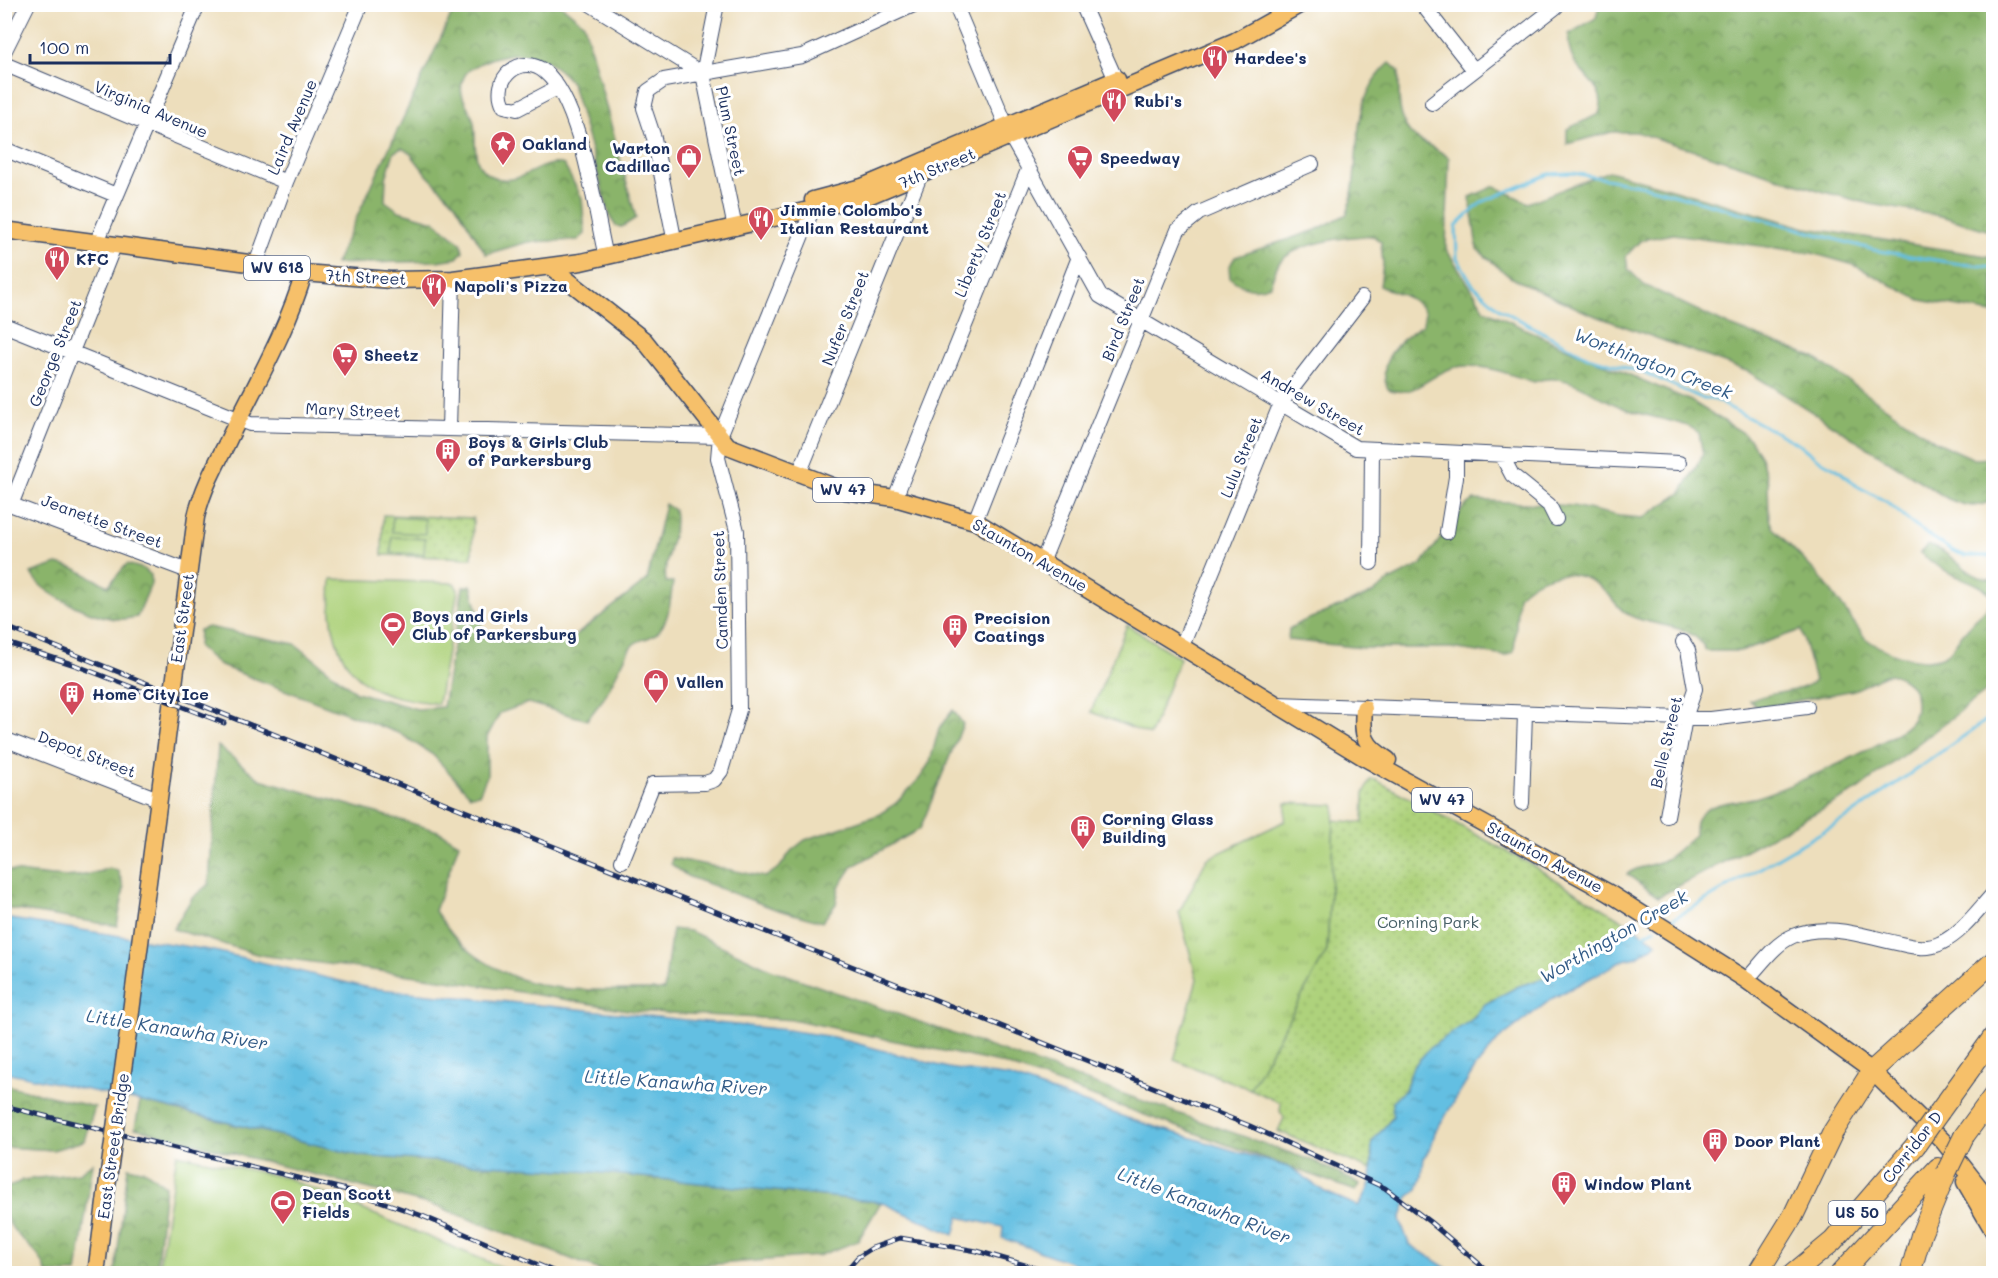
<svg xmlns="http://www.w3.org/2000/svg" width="1998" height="1278" font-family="Mali,sans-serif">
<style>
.grass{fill:url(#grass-tufts);stroke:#64806c;stroke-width:1.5}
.forest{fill:url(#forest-crowns);stroke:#527264;stroke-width:1.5}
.park{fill:url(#park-dots);stroke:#64806c;stroke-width:1.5}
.pitch{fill:#aed27b;stroke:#64806c;stroke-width:1.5}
.water{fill:url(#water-ripples);stroke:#4077a0;stroke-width:1.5}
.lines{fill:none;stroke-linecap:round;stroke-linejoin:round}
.stream{stroke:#64bfe2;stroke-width:3}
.minor-casing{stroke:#3a496c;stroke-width:16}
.major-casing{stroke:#3a496c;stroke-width:19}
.highway-casing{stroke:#3a496c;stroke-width:22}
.minor{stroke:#fff;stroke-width:14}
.major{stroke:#f6c06b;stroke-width:16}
.highway{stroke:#f6c06b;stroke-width:20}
.rail-casing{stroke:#1b2f5e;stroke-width:5}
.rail{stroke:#fff;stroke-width:3;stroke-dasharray:9;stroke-linecap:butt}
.major-bridge-casing{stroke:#3a496c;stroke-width:19;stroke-linecap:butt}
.highway-bridge-casing{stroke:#3a496c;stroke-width:22;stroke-linecap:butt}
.major-bridge{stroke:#f6c06b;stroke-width:16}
.highway-bridge{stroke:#f6c06b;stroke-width:20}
.labels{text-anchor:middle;stroke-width:6;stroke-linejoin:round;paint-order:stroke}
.shield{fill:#fff;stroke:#5f6d8e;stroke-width:1.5}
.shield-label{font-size:15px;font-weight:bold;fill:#1b2f5e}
.poi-label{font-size:16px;font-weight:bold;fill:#1b2f5e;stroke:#fff;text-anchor:start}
.street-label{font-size:16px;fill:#1b2f5e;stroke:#fff}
.park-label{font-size:16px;fill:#476067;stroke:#fff}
.water-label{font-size:18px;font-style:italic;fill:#315a86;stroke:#fff}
</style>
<defs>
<pattern id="grass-tufts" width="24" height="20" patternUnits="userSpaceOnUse" patternTransform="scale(1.5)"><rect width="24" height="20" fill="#aed27b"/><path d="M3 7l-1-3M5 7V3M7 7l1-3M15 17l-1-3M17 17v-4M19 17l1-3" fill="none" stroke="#95b56d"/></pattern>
<pattern id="forest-crowns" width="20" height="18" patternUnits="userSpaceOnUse" patternTransform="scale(1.5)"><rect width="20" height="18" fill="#8ab46b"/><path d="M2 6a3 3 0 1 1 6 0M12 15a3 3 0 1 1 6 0" fill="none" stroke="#70935b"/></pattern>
<pattern id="park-dots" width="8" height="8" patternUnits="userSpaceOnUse" patternTransform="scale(1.5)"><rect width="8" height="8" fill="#aed27b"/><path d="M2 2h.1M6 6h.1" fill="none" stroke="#95b56d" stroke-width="1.8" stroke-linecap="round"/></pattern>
<pattern id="water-ripples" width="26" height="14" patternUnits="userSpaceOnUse" patternTransform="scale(1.5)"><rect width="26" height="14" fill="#64bfe2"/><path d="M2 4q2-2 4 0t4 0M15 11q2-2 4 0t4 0" fill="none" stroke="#529cba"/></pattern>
</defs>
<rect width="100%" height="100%" fill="#fff"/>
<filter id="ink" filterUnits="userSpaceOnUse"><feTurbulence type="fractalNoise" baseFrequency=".0167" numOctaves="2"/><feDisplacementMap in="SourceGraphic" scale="12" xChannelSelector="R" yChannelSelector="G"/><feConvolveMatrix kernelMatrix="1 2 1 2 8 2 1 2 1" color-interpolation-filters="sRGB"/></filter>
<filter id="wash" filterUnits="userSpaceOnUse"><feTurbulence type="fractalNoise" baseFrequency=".008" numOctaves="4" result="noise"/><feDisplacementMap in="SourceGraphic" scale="24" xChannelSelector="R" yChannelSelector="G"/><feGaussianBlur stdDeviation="1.35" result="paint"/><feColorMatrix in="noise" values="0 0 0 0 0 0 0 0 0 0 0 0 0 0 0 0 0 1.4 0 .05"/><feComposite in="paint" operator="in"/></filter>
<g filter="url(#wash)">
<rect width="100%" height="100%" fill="#eddebc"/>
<path class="grass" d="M 1127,625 L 1180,658 L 1150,735 L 1091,712 Z
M 1286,803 L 1335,805 L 1327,951 L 1250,1089 L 1174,1060 L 1197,979 L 1179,912 L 1207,859 L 1285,821 Z"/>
<path class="forest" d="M 456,5 L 561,5 L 584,24 L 636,218 L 622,227 L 616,226 L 611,219 L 572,84 C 550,54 516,47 483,62 C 476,66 469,68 465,75 C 454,96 471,106 474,123 C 477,141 470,166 491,176 C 521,190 539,157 564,165 L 582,198 L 585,234 L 578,240 L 528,242 L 486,254 L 455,203 L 427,175 L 410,153 L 402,148 L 394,152 L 386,178 L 385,201 L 399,211 L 434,221 L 461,243 L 463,251 L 457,258 L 437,261 L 335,264 Z
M 1599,5 L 1993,5 L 1993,232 L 1941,216 L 1870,204 L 1821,191 L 1636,132 L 1612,132 L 1567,144 L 1567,129 L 1599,114 C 1611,79 1564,77 1569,34 L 1596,18 Z
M 1390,63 L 1399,71 C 1399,92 1396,124 1416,138 C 1427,145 1438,149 1449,158 L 1446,249 L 1485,310 L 1557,344 L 1691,401 L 1742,432 L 1751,441 L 1761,457 L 1768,482 L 1769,518 L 1773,528 L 1823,580 L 1865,638 C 1883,652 1922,667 1944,656 C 1954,651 1957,639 1965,631 C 1974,620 1985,611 1993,600 L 1993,686 L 1856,791 L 1658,897 L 1627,874 C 1639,865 1651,867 1664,860 C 1676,854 1684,843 1695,835 C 1695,827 1695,819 1701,814 C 1716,800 1740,802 1758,797 C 1785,789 1900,740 1912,720 C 1918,710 1916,699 1914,689 C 1887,660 1880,681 1854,690 L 1759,708 L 1750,701 C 1771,690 1796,695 1815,681 L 1801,630 L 1740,651 L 1706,651 C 1695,623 1656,628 1631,616 C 1621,612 1615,602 1608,594 C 1580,566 1545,569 1518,596 L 1514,652 L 1505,656 L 1451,648 L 1363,648 L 1288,640 L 1289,629 L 1299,623 L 1373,593 L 1391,580 L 1421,565 L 1464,507 L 1474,500 L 1573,506 L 1619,516 L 1643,518 L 1681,493 L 1703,455 L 1699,433 L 1690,427 C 1669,419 1647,417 1626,409 C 1595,398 1568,369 1534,382 C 1510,375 1481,362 1456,367 C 1431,372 1415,400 1388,389 C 1375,360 1401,339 1423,324 L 1425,313 C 1415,296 1398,294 1380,286 L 1383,264 L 1381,242 L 1373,236 C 1348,236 1295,243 1279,263 C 1275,269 1273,278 1270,285 C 1255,292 1243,288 1230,278 L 1229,267 L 1235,257 L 1316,230 L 1347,214 C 1364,163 1345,102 1390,63 Z
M 1609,171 L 1806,228 L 1993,257 L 1993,313 L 1920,300 L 1854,265 L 1812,253 L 1673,234 L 1641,240 L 1626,256 L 1628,269 L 1644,285 L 1730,326 L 1813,357 L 1935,441 L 1974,459 L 1993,458 L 1993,500 C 1975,509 1967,507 1948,499 L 1749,372 L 1588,313 L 1510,277 L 1477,249 L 1470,197 L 1495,186 L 1528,203 Z
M 665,504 L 674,510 C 679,535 662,557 666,582 L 673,582 C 670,600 670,629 650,637 C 641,641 636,640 630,648 L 604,698 L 587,720 L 528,703 L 500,713 L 487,737 L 487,776 L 479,794 L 470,795 L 433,755 L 401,734 L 221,666 L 198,647 L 199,630 L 208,627 L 295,644 L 356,692 L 417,709 L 443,707 L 463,587 L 471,585 L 483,631 L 517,643 L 571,639 L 647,580 Z
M 1928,545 C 1953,551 1967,580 1993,579 L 1993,596 C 1981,583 1963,580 1948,572 C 1938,567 1929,560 1920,553 Z
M 57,564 L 76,569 L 108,586 L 127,564 L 144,569 L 151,575 L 151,584 L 137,617 C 131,618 124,620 118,619 C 94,617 41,595 31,573 Z
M 953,710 L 963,724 L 920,829 L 853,866 L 839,887 L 836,904 L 822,922 L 775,909 L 687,876 L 671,864 L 672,858 L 765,877 L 780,867 L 791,851 L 805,840 L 878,815 L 895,804 L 920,778 L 930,762 L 939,728 Z
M 218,746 L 260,779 L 438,831 L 459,843 L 435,911 C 443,922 451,935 461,944 C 527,1000 583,989 664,990 L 672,929 L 690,931 L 770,969 L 1316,1162 L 1360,1184 L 1356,1191 L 1000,1063 L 796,1020 L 634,1011 L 447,980 L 260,955 L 173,929 L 192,898 L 209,884 Z
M 109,868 L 118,871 L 124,888 L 117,926 L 5,908 L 5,870 C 43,875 73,883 109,868 Z
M 5,1085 L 95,1107 L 84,1141 L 53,1150 L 5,1147 Z
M 140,1101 L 362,1156 L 594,1172 L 881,1202 L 858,1241 L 818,1256 L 680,1267 L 640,1273 L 607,1273 L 439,1207 L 135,1128 Z
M 93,1163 L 77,1273 L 46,1273 C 43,1251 17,1241 8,1221 C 3,1212 4,1199 5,1189 L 23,1180 L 79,1173 Z
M 128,1167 L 146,1171 L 165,1186 L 156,1273 L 115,1273 Z"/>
<path class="park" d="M 383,515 L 473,518 L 472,558 L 382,555 Z
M 1370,780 L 1376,780 L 1530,864 L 1627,923 L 1549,977 L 1519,986 L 1485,1004 L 1474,1018 L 1431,1047 L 1413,1067 L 1405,1090 L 1392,1101 L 1393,1117 L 1372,1142 L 1371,1170 L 1278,1131 L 1284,1118 L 1280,1111 L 1281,1103 L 1250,1089 L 1327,951 L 1334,820 L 1363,823 L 1364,794 Z"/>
<path class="pitch" d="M 392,517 L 425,519 L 425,534 L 392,532 Z
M 392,537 L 425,539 L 424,554 L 391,553 Z
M 331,579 L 454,583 L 458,590 L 438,704 C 416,700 389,698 370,686 C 333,663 328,618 331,579 Z
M 177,1154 L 287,1178 L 515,1273 L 158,1273 Z"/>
<path class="water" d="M 4,918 L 210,950 L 369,988 L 787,1030 L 833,1037 L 948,1068 L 1010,1077 L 1133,1120 L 1291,1168 L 1325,1192 L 1358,1206 C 1376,1182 1371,1170 1372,1142 L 1393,1117 L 1392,1101 L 1405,1090 L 1413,1067 L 1431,1047 L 1474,1018 L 1485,1004 L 1519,986 L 1549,977 L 1627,923 L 1657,943 L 1637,957 L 1624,960 L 1553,998 L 1498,1040 L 1476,1067 L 1435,1132 L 1431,1148 L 1424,1157 L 1422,1177 L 1418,1189 L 1408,1197 L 1400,1220 L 1409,1244 L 1454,1273 L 1103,1274 L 1002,1238 L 1003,1227 L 959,1217 L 954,1235 L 881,1202 L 594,1172 L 362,1156 L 166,1107 L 5,1072 Z"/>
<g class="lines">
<path class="stream" d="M 1994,267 L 1960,264 L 1874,250 L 1645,186 L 1573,173 L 1549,174 L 1482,202 L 1456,226 L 1457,258 L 1473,285 L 1500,309 L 1588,357 L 1645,373 L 1699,397 L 1715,400 L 1800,445 L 1816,458 L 1837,469 L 1857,486 L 1887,502 L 1915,526 L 1951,550 L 1966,556 L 1994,556
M 1666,923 L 1848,817 L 1994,715
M 1642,936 L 1655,929"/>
</g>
</g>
<g filter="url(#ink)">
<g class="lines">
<defs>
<path id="minor" d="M 590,4 L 703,74
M 717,4 L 703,74 L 735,228
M 955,4 L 1011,137 L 1100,296 L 1356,448 L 1679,463
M 1082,4 L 1116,80
M 1422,4 L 1474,70
M 4,52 L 28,4
M 4,64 L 286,182
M 557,88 L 517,109 L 504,106 C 490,79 521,52 545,72 C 580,101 594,203 604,248
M 1432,103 L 1556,7
M 4,149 L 116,195
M 673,233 L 654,138 L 644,108 L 648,91 L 664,80 L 802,56 L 916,4
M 96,244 L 198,4
M 256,264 L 286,182 L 361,4
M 4,325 L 250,424 L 720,436
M 449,429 L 453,279
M 1502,456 L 1512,475 L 1549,505 L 1556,519
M 799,474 L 920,176
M 895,498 L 1028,170
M 4,502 L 188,571
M 11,505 L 114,246
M 975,521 L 1079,257
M 1447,532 L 1456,477 L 1456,454
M 1043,560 L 1178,230 L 1199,213 L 1312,164
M 1371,563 L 1372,450
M 1182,646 L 1281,403 L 1362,298
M 1277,704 L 1711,719 L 1807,707
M 4,739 L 158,799
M 1522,803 L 1525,713
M 1667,816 L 1685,718 L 1695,689 L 1688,650 L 1683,642
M 622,861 L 653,784 L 705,783 L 714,780 L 721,771 L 739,710 L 737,531 L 718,458 L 720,436 L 815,203
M 1746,980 C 1760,966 1774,944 1793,936 C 1826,922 1867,937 1901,944 C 1914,947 1928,950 1941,943 C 1962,933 1978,910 1994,893"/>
<path id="major" d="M 813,200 L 862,187 L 1117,79
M 4,230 L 256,264 L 304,273 L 390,280 L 453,279 L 581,262 L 866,197 L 1235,41 L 1301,4
M 551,267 L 644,340 L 728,446 L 845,491 L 895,498 L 975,521 L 1363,757 L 1609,893 L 1746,980 L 1872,1071 L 1943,1141 L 1994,1206
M 1364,708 C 1362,736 1363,745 1388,760
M 130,1019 L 196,517 C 202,491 214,468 226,445 C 253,388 286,334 304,273
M 1965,1182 L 1994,1232
M 96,1274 L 108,1179"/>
<path id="highway" d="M 1940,1111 L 1994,1036
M 1964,1136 L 1994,1095
M 1757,1274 L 1793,1216 L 1833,1132 L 1872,1071 L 1994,961
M 1793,1274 L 1833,1241 L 1915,1146
M 1840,1274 L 1938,1168
M 1910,1274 L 1921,1235 L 1946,1173"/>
</defs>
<use href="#minor" class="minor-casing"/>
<use href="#major" class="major-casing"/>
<use href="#highway" class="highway-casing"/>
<use href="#minor" class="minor"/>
<use href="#major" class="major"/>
<use href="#highway" class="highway"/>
<defs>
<path id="rail" d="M 4,626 L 1250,1126 L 1385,1188 L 1430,1222 L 1491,1274
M 4,642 L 75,665 L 224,723
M 4,1106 L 351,1191 L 420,1215 L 560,1274
M 843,1274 L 858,1257 L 872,1248 L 900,1238 L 977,1251 L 1056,1274"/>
</defs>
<use href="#rail" class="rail-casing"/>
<use href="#rail" class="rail"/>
<defs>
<path id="major-bridge" d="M 108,1179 L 130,1019"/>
<path id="highway-bridge" d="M 1915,1146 L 1940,1111
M 1946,1173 L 1964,1136"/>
</defs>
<use href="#major-bridge" class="major-bridge-casing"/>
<use href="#highway-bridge" class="highway-bridge-casing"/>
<use href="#major-bridge" class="major-bridge"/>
<use href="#highway-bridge" class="highway-bridge"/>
</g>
</g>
<defs>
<symbol id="restaurant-pin" viewBox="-11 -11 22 30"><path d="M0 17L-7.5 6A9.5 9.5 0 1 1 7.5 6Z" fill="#d1495b" stroke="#fff"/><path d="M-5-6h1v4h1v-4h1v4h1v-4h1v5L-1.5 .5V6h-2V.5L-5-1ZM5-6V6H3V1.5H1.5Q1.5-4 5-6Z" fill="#fff"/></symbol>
<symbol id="sight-pin" viewBox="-11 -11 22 30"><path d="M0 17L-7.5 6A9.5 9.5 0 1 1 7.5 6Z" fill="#d1495b" stroke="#fff"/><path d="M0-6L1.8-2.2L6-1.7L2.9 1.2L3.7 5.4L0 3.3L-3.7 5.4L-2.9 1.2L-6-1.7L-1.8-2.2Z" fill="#fff"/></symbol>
<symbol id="shop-pin" viewBox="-11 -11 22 30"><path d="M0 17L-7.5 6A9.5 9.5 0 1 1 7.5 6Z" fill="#d1495b" stroke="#fff"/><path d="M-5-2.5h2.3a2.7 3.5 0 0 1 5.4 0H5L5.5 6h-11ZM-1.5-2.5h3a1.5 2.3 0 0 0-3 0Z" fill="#fff"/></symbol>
<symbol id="supermarket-pin" viewBox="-11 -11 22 30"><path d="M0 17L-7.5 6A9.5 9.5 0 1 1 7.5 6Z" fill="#d1495b" stroke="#fff"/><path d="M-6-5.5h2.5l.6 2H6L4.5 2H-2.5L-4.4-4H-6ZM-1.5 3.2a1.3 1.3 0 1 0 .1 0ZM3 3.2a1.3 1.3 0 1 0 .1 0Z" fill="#fff"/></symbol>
<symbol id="building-pin" viewBox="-11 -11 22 30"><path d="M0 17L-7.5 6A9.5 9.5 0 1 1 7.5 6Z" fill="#d1495b" stroke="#fff"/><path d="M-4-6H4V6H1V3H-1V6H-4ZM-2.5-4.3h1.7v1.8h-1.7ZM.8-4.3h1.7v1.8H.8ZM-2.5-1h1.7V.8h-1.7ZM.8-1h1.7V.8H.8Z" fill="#fff"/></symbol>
<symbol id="stadium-pin" viewBox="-11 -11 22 30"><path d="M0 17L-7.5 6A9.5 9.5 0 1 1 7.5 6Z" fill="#d1495b" stroke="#fff"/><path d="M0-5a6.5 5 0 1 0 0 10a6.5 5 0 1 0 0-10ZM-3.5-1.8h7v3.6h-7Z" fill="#fff"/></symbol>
</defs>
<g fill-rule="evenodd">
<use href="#restaurant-pin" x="1200" y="43" width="30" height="40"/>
<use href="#restaurant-pin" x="1099" y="86" width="30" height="40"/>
<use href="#sight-pin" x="488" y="129" width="30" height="40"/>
<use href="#shop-pin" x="674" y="142" width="30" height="40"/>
<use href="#supermarket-pin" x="1065" y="143" width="30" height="40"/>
<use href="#restaurant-pin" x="746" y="204" width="30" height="40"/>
<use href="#restaurant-pin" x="42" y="244" width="30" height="40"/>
<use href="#restaurant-pin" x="419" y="271" width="30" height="40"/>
<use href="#supermarket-pin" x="330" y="340" width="30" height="40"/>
<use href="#building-pin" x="433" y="436" width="30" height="40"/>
<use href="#stadium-pin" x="378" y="610" width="30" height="40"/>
<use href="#building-pin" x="940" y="612" width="30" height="40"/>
<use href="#shop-pin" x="641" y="667" width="30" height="40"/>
<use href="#building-pin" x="57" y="679" width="30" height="40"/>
<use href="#building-pin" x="1068" y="813" width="30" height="40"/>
<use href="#building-pin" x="1700" y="1126" width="30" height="40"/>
<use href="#building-pin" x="1549" y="1169" width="30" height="40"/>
<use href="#stadium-pin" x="268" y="1188" width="30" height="40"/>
</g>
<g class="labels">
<g class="shield">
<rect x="244" y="256" width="66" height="24" rx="4.5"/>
<rect x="813" y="478" width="60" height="24" rx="4.5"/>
<rect x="1412" y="788" width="60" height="24" rx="4.5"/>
<rect x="1828.5" y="1201" width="57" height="24" rx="4.5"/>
</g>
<g class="shield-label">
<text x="277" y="273">WV 618</text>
<text x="843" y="495">WV 47</text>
<text x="1442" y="805">WV 47</text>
<text x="1857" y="1218">US 50</text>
</g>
<g class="poi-label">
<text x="1234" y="64">Hardee's</text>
<text x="1134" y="107">Rubi's</text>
<text x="522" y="150">Oakland</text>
<text x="670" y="154" text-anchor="end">Warton<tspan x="670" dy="18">Cadillac</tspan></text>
<text x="1100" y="164">Speedway</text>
<text x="780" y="216">Jimmie Colombo's<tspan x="780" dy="18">Italian Restaurant</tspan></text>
<text x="76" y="265">KFC</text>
<text x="454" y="292">Napoli's Pizza</text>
<text x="364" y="361">Sheetz</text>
<text x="468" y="448">Boys &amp; Girls Club<tspan x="468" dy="18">of Parkersburg</tspan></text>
<text x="412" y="622">Boys and Girls<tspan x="412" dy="18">Club of Parkersburg</tspan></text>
<text x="974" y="624">Precision<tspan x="974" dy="18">Coatings</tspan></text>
<text x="676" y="688">Vallen</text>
<text x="92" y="700">Home City Ice</text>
<text x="1102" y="825">Corning Glass<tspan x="1102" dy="18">Building</tspan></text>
<text x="1734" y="1147">Door Plant</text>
<text x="1584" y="1190">Window Plant</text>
<text x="302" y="1200">Dean Scott<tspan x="302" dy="18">Fields</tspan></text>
</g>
<g class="street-label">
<text transform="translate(151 109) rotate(23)" y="6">Virginia Avenue</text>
<text transform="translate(292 127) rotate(-67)" y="6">Laird Avenue</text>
<text transform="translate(731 131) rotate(78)" y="6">Plum Street</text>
<text transform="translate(937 168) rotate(-23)" y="6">7th Street</text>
<text transform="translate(980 244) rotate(-68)" y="6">Liberty Street</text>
<text transform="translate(366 277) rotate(3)" y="6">7th Street</text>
<text transform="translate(845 318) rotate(-68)" y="6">Nufer Street</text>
<text transform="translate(1123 319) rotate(-68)" y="6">Bird Street</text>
<text transform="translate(55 353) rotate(-68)" y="6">George Street</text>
<text transform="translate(1313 402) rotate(30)" y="6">Andrew Street</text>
<text transform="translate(353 410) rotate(2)" y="6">Mary Street</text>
<text transform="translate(1241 457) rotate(-68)" y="6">Lulu Street</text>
<text transform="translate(102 521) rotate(20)" y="6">Jeanette Street</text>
<text transform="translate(1030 555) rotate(30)" y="6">Staunton Avenue</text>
<text transform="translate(720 590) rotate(-92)" y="6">Camden Street</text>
<text transform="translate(182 618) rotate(-82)" y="6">East Street</text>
<text transform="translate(1666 742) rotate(-77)" y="6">Belle Street</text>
<text transform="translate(87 754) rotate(21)" y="6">Depot Street</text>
<text transform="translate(1545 857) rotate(29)" y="6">Staunton Avenue</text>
<text transform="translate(113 1146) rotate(-82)" y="6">East Street Bridge</text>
<text transform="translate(1912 1147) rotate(-52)" y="6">Corridor D</text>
</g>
<g class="park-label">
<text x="1428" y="928">Corning Park</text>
</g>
<g class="water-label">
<text transform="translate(1653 364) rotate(21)" y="6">Worthington Creek</text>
<text transform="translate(1614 937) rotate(-30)" y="6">Worthington Creek</text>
<text transform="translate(177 1030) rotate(9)" y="6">Little Kanawha River</text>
<text transform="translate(676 1083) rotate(4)" y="6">Little Kanawha River</text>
<text transform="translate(1204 1206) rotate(21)" y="6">Little Kanawha River</text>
</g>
</g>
<rect width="1998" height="1278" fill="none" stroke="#fff" stroke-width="24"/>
<path d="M30 54v9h140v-9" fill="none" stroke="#1b2f5e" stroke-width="3"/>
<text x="39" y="54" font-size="18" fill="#1b2f5e" stroke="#ffffff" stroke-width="4.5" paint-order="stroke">100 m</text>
</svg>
